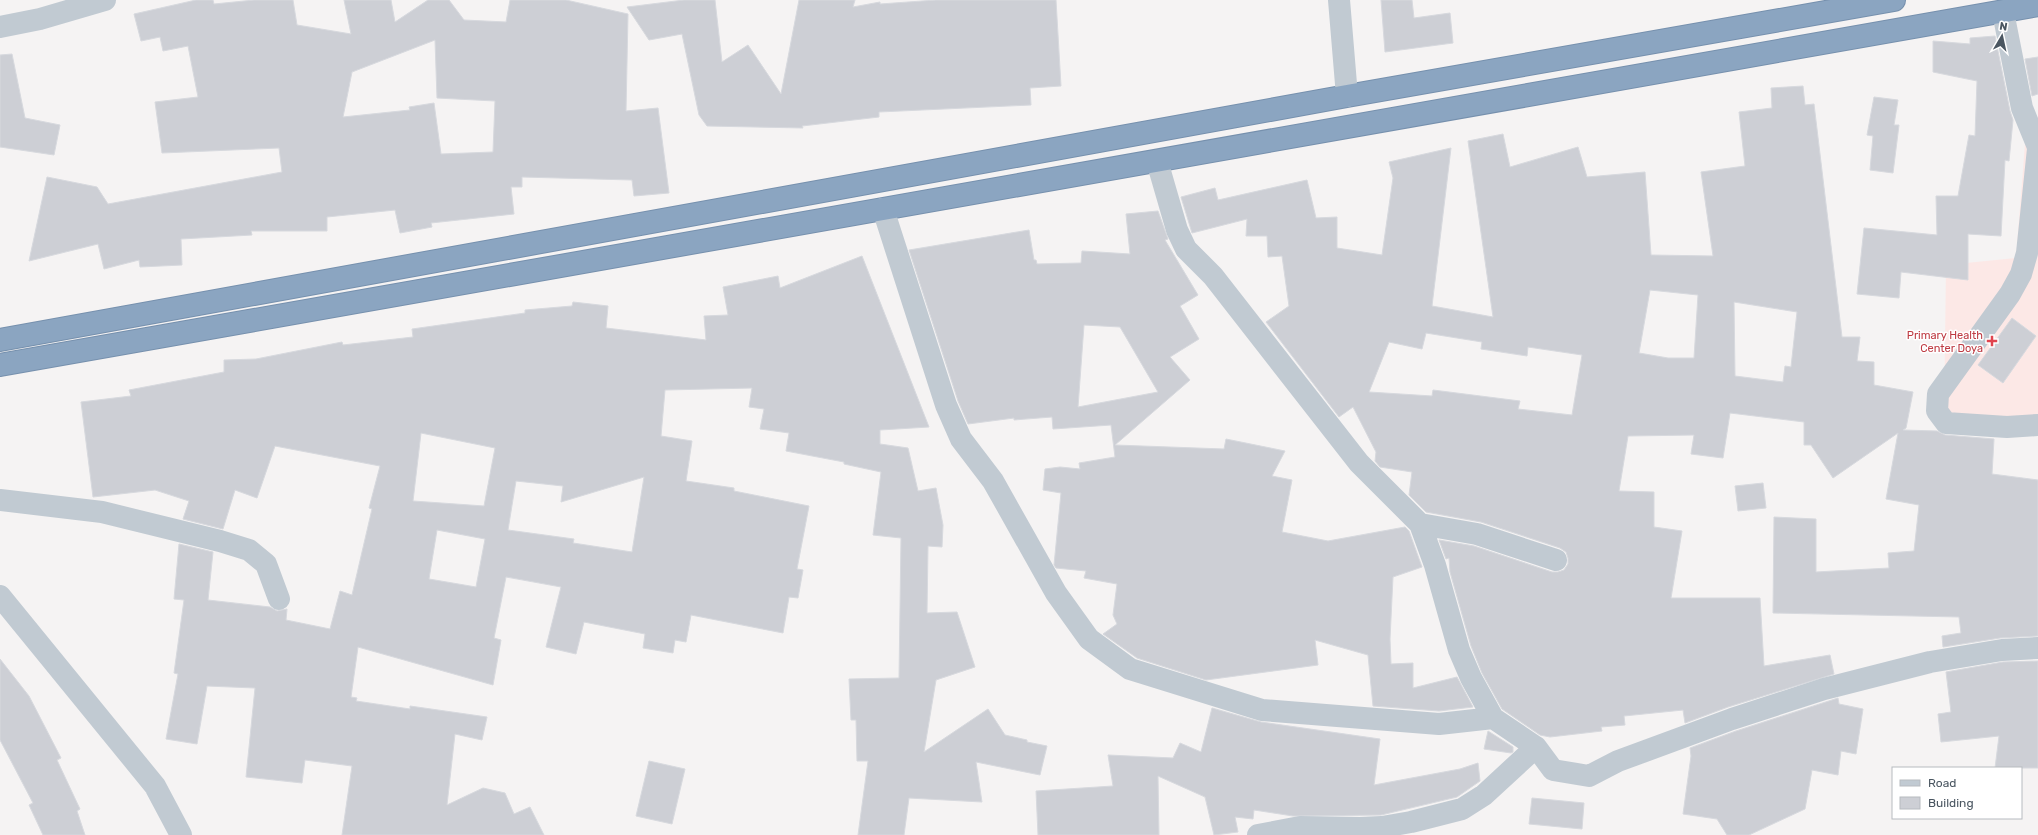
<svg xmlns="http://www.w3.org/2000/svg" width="2038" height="835" font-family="Rubik,sans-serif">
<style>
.medical{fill:#fce8e6}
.building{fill:#cdcfd5;stroke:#d7d9de;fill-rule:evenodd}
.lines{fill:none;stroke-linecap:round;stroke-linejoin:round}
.highway-casing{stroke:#7690ad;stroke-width:24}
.street{stroke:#c1cad2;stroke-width:22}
.highway{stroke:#8ba5c1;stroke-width:22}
.health-dot{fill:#e0444e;stroke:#fff;stroke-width:1.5}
.labels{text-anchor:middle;stroke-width:3;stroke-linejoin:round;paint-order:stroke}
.health-label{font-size:11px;fill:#be3a42;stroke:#fff;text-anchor:end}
</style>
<rect width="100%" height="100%" fill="#f5f3f3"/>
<path class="medical" d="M 2038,141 L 2038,417 L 1944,425 L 1946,265 L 2016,258 L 2025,144 Z"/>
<path class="building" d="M 196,0 L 213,0 L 214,4 L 254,0 L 293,0 L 297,25 L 351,34 L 344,0 L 391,0 L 395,22 L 428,0 L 449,0 L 464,20 L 506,22 L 510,0 L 566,0 L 628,14 L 626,111 L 658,108 L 669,193 L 634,196 L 632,180 L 522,177 L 522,187 L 511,187 L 514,214 L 431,223 L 432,227 L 400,233 L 395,210 L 327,217 L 327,231 L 251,231 L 252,235 L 181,239 L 182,265 L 140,267 L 139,260 L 104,269 L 98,244 L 29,261 L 47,177 L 97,187 L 108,204 L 282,172 L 279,148 L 162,153 L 155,102 L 198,97 L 188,46 L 163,51 L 160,37 L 141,41 L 134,14 ZM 435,40 L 437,98 L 495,101 L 493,152 L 441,154 L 434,103 L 409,107 L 410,110 L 343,117 L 352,72 Z
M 684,0 L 715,0 L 722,62 L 748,45 L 781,94 L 799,0 L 855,0 L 853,7 L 880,2 L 880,4 L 936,0 L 1056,0 L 1061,86 L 1030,88 L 1031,105 L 879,112 L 879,117 L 802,126 L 803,128 L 707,126 L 699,115 L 682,34 L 649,40 L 627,7 Z
M 1381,0 L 1412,0 L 1414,18 L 1450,13 L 1453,43 L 1385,52 Z
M 1995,36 L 2010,111 L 2013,120 L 2009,161 L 2005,160 L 2001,236 L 1968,234 L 1968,280 L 1901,272 L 1899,298 L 1857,294 L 1864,228 L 1937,235 L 1936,196 L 1958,196 L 1969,135 L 1975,136 L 1977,81 L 1933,72 L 1933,41 L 1970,44 L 1970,38 Z
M 12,54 L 25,118 L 60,125 L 54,155 L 0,147 L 0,55 Z
M 2038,57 L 2038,94 L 2032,96 L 2025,59 Z
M 1803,86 L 1805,105 L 1814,104 L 1842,337 L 1860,337 L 1857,361 L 1874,362 L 1874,385 L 1913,392 L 1906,428 L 1903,430 L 1937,431 L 1945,435 L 1994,439 L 1992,474 L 2038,480 L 2038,636 L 2000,638 L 1943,647 L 1942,636 L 1961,633 L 1959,617 L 1773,613 L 1774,517 L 1816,519 L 1816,572 L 1889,568 L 1888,553 L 1914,551 L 1919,505 L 1886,499 L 1898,433 L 1833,478 L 1811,445 L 1804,445 L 1804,422 L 1730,413 L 1723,458 L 1691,454 L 1694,435 L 1628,436 L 1619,491 L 1654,492 L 1654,527 L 1682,531 L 1671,598 L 1760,598 L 1764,666 L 1830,655 L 1834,674 L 1728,707 L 1685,723 L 1683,710 L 1624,716 L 1625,725 L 1601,727 L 1602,731 L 1550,737 L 1540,735 L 1502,709 L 1482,673 L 1471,646 L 1450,572 L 1449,558 L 1446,559 L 1439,540 L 1474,546 L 1552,572 L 1558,572 L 1564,570 L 1568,564 L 1568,558 L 1566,552 L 1560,548 L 1481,522 L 1426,512 L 1409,495 L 1412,472 L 1380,467 L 1375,461 L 1376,452 L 1353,407 L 1339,417 L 1266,322 L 1289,306 L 1282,256 L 1268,257 L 1267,236 L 1246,236 L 1247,219 L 1192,233 L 1181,197 L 1215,188 L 1218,200 L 1307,180 L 1316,218 L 1337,217 L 1337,248 L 1382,255 L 1393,178 L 1389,162 L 1451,148 L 1432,306 L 1493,317 L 1468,141 L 1503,134 L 1510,167 L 1578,147 L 1587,177 L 1645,172 L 1651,255 L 1713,256 L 1701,172 L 1745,166 L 1739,112 L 1772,108 L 1771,88 ZM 1650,290 L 1698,295 L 1694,358 L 1668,358 L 1639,353 ZM 1734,302 L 1797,312 L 1791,367 L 1785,366 L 1783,382 L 1735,376 ZM 1426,333 L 1482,342 L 1481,349 L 1527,356 L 1528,347 L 1582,355 L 1572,415 L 1518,409 L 1520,401 L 1433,390 L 1432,396 L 1369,392 L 1389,342 L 1422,349 Z
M 1874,97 L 1898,100 L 1894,125 L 1899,125 L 1893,173 L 1870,170 L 1873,136 L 1867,135 Z
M 1158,211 L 1168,239 L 1165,240 L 1198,295 L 1180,306 L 1199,339 L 1170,357 L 1190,380 L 1115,445 L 1224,449 L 1226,439 L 1285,451 L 1272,476 L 1292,480 L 1282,532 L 1328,541 L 1405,527 L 1409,531 L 1422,567 L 1393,577 L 1390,639 L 1391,664 L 1413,663 L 1413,688 L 1457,677 L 1473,707 L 1439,711 L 1373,706 L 1368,655 L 1315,640 L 1318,665 L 1206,680 L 1137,658 L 1103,634 L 1117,624 L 1113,615 L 1117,584 L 1084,578 L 1086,571 L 1056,568 L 1054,565 L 1061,493 L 1043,490 L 1045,469 L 1060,467 L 1080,469 L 1079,463 L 1115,457 L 1111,425 L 1053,429 L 1052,417 L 1014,420 L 1014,418 L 968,424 L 958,401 L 909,250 L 1029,230 L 1034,260 L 1036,260 L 1037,264 L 1081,263 L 1082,251 L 1130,254 L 1126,214 ZM 1084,325 L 1120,327 L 1158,392 L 1078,407 Z
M 862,256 L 929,427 L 880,430 L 880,444 L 908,448 L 918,491 L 936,488 L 943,525 L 942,547 L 928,546 L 927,613 L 957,612 L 975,667 L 936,680 L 924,752 L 988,709 L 1005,735 L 1027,740 L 1027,742 L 1047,746 L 1040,775 L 976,762 L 982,802 L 909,798 L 904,835 L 858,835 L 868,761 L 857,761 L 856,720 L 851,720 L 849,679 L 899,678 L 901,538 L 873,535 L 881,472 L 844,464 L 844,462 L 786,451 L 789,433 L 760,429 L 764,409 L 749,407 L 752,388 L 665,390 L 661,436 L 692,441 L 686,481 L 734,488 L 734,491 L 809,506 L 797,569 L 803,570 L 798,598 L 789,597 L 783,633 L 691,615 L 686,642 L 675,640 L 673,653 L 643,648 L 645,634 L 584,622 L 576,654 L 546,647 L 561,587 L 506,577 L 494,638 L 501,640 L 493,685 L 358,647 L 351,697 L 357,698 L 356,701 L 410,709 L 410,706 L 487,717 L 482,740 L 455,734 L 447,805 L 483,788 L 505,793 L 514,814 L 530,807 L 544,835 L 342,835 L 352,766 L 305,760 L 302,783 L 246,777 L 255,688 L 207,686 L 197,744 L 166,739 L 178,674 L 174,673 L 184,600 L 174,599 L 179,544 L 213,552 L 208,600 L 270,607 L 277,611 L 287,609 L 286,620 L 330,629 L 340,591 L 352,595 L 372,509 L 369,508 L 380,466 L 275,446 L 257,498 L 235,490 L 223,529 L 183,519 L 189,501 L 155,490 L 93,497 L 81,402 L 131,396 L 129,390 L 224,372 L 224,360 L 256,359 L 342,342 L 343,345 L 413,337 L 412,329 L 525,313 L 525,310 L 572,306 L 573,302 L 608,306 L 606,328 L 706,340 L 704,316 L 728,315 L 723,287 L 778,276 L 780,288 ZM 421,433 L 495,448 L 484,506 L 413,501 ZM 644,477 L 632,552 L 573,543 L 574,539 L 508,530 L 516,481 L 563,486 L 561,502 ZM 437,530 L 485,539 L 476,587 L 429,579 Z
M 2012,318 L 2036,336 L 2003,383 L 1978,365 Z
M 1763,483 L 1766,508 L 1738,511 L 1735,486 Z
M 0,659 L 29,696 L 61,758 L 57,760 L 80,809 L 77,811 L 85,835 L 43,835 L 29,805 L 33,803 L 0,740 Z
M 2038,661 L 2038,768 L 1995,768 L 1999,736 L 1941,742 L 1938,714 L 1951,712 L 1946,672 L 2003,662 Z
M 1838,698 L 1839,704 L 1863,709 L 1856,754 L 1841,751 L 1838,775 L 1812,770 L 1805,809 L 1749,835 L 1727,835 L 1717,819 L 1683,814 L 1691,756 L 1690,748 L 1736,731 Z
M 1212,708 L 1261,722 L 1380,739 L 1374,785 L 1460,769 L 1478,763 L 1480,781 L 1457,797 L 1381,815 L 1293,816 L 1254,810 L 1253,819 L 1235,817 L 1238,832 L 1214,835 L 1205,797 L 1158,776 L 1159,835 L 1038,835 L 1036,791 L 1113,786 L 1108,755 L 1173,758 L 1180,743 L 1201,752 Z
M 1488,731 L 1513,747 L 1513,752 L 1511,753 L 1484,749 Z
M 649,761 L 685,769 L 672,824 L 636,816 Z
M 1532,798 L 1584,803 L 1582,829 L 1529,824 Z"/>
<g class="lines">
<defs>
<path id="highway" d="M 0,340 L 1347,96 L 1894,0
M 0,365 L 2038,5"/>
</defs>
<use href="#highway" class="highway-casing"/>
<path class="street" d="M 1339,0 L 1347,96
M 2003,12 L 2022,108 L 2038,147
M 0,27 L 40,19 L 105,0
M 2038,149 L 2027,253 L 2021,274 L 2010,294 L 1938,394 L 1937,411 L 1946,423 L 2007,427 L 2038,425
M 1157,161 L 1177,230 L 1186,249 L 1213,276 L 1359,463 L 1420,524 L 1435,565 L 1459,650 L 1471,678 L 1493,718 L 1536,747 L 1553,770 L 1589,776 L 1618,761 L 1732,719 L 1824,689 L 1930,662 L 2002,650 L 2038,648
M 883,209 L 946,405 L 961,439 L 993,481 L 1056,593 L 1089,639 L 1130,669 L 1262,710 L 1439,724 L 1493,718
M 0,500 L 102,512 L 220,541 L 249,550 L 266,564 L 279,599
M 1420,524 L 1477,534 L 1556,560
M 0,596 L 155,786 L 181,835
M 1258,835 L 1300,827 L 1360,828 L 1382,827 L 1411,822 L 1462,809 L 1484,795 L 1536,747"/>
<use href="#highway" class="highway"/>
</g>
<path class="health-dot" d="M1990 335h4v4h4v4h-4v4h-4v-4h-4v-4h4z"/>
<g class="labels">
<g class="health-label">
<text x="1983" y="339">Primary Health<tspan x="1983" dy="13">Center Doya</tspan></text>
</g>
</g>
<rect x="1892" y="767" width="130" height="52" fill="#ffffff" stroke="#b7bbc0"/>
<rect x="1900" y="780" width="20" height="6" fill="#c1cad2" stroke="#b7bbc0"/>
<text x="1928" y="787" font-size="12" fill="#4a5661">Road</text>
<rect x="1900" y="797" width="20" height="12" fill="#cdcfd5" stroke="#b7bbc0"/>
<text x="1928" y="807" font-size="12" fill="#4a5661">Building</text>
<g transform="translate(2002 36) rotate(9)" stroke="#ffffff" stroke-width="3" paint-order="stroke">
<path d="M0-3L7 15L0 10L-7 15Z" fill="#4a5661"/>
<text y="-6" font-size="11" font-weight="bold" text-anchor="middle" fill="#4a5661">N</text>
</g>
</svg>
